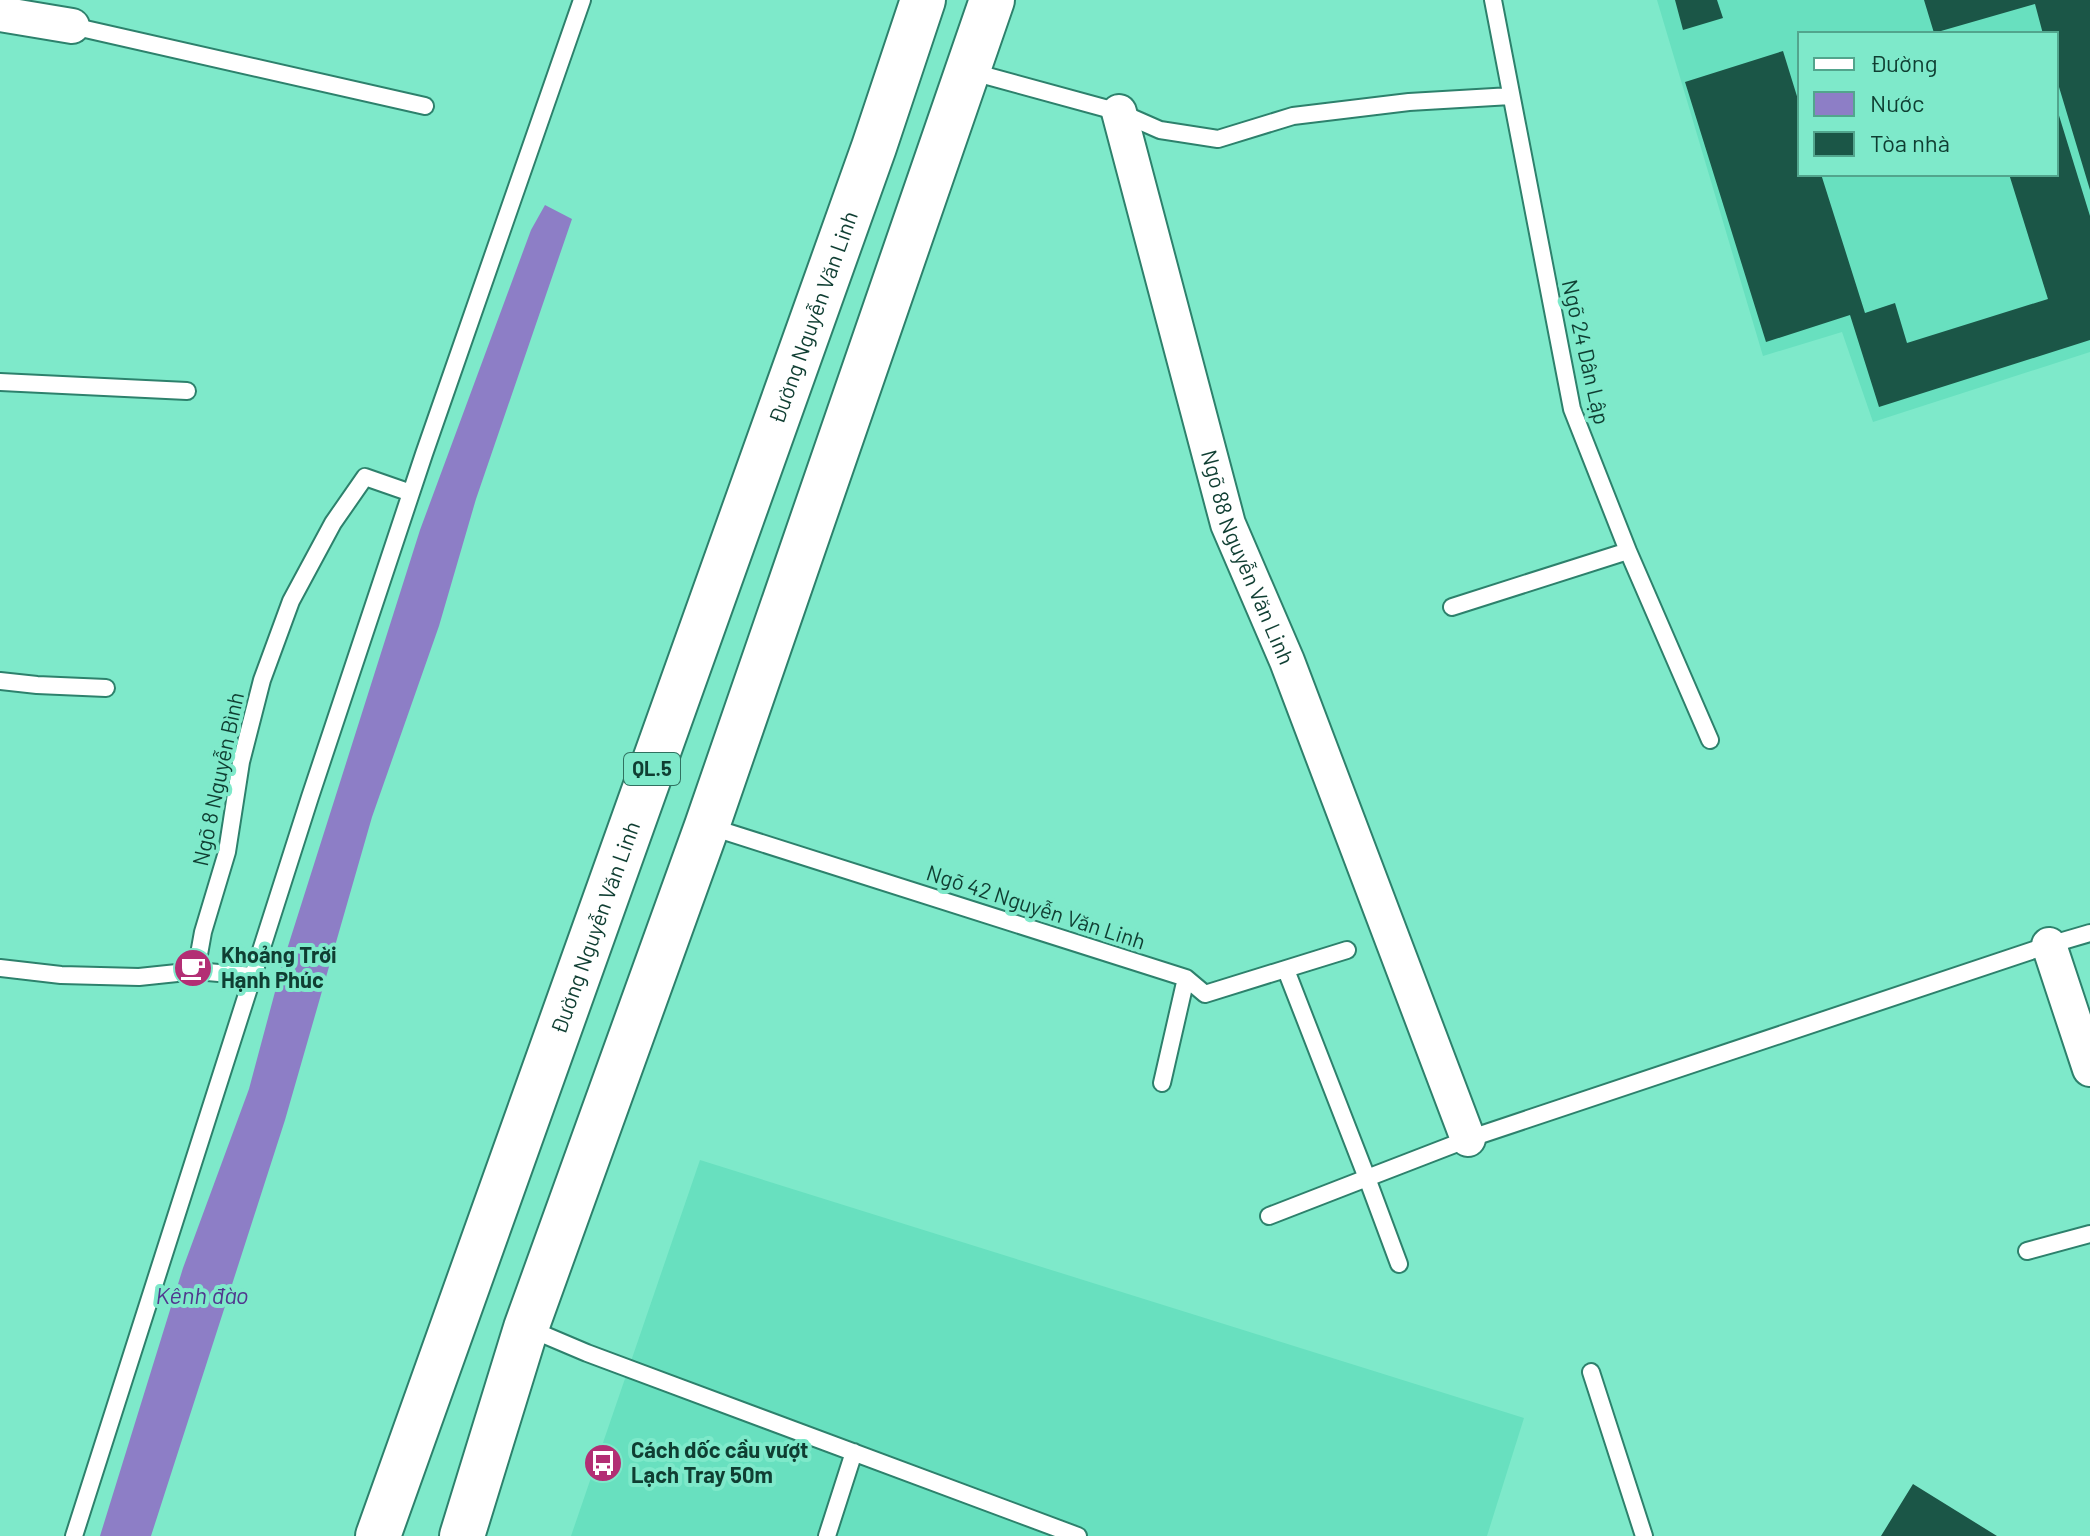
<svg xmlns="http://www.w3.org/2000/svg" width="2090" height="1536" font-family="Barlow,sans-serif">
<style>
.built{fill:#68e0bf;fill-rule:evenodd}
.water{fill:#8d7ec6}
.building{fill:#1b5647}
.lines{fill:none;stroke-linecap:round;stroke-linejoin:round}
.lane-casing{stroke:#2d816c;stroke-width:20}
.street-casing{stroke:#2d816c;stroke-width:38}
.highway-casing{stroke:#2d816c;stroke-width:48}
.lane{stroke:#fff;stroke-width:16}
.street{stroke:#fff;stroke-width:34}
.highway{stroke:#fff;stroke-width:44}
.labels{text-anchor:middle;stroke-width:8;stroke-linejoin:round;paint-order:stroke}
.shield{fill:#7ee9ca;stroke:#307160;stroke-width:2}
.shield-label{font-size:20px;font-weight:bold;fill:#0f3e32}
.street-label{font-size:22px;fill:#0f3e32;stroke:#7ee9ca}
.poi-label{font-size:22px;font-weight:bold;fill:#0f3e32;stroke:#7ee9ca;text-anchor:start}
.water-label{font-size:24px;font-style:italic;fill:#51388e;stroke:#7ee9ca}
</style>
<rect width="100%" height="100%" fill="#7ee9ca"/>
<path class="built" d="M 1657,0 L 2090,0 L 2090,352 L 1873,422 L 1842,332 L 1763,356 ZM 1800,34 L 2056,34 L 2056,174 L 1800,174 Z
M 700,1160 L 1524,1418 L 1487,1536 L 571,1536 Z"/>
<path class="water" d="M 545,205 L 572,219 L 476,499 L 439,626 L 372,817 L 285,1120 L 151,1536 L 100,1536 L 183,1268 L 249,1089 L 283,962 L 420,530 L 531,230 Z"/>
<path class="building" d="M 1675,0 L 1717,0 L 1723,18 L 1683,30 Z
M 1924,0 L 2090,0 L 2090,190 L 2056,77 L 2056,34 L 2043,34 L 2035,4 L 1934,33 Z
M 1783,51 L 1800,106 L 1800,174 L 1821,174 L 1865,313 L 1895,303 L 1907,343 L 2048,299 L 2009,174 L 2056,174 L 2057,109 L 2090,216 L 2090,340 L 1879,407 L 1850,315 L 1766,342 L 1685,82 Z
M 1913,1484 L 1997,1536 L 1881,1536 Z"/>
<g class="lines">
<defs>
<path id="lane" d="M 1493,0 L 1572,409 L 1628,551 L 1710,740
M 72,26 L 425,106
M 969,71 L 1119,112 L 1160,130 L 1218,139 L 1293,116 L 1409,102 L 1511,96
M 0,382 L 187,391
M 1452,607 L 1628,551
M 0,681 L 37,685 L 106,688
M 708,826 L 1186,978 L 1205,994 L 1347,950
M 0,968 L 61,975 L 139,977 L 196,971 L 253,976
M 1286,970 L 1367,1178 L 1468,1139 L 2049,945 L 2090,933
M 196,971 L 203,932 L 227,852 L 241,762 L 262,680 L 291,601 L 333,523 L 365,477 L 411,493
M 1162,1083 L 1186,978
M 1269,1216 L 1367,1178 L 1399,1264
M 2027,1251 L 2090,1234
M 528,1328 L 587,1353 L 1078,1536
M 1591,1372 L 1644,1536
M 74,1536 L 310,797 L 424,454 L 582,0
M 827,1536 L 854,1452"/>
<g id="street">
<path d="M 0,14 L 72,26"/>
<path id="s1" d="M 1119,112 L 1228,524 L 1287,661 L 1468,1139"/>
<path d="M 2049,945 L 2090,1069"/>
</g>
<g id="highway">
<path id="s2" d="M 378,1536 L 874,147 L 923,0"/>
<path d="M 462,1536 L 526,1328 L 707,826 L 992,0"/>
</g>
</defs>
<use href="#lane" class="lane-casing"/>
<use href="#street" class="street-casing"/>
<use href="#highway" class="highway-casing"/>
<use href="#lane" class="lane"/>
<use href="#street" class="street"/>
<use href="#highway" class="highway"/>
</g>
<defs>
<symbol id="cafe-disc" viewBox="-11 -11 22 22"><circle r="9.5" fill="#b32e74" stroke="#7ee9ca"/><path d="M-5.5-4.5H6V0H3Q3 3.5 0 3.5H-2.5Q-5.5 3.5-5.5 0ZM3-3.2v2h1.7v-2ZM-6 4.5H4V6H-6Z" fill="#fff"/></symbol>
<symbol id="bus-disc" viewBox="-11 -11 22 22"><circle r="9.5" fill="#b32e74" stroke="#7ee9ca"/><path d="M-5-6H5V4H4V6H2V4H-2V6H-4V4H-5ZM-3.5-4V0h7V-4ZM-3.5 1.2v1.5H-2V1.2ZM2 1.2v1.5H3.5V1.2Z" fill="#fff"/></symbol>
</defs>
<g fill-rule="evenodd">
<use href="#cafe-disc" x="171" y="946" width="44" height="44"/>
<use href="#bus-disc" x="581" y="1441" width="44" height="44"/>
</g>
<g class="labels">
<rect class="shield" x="624" y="753" width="56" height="32" rx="6"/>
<g class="shield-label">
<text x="652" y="776">QL.5</text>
</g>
<g class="street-label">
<text dy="8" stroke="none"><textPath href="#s2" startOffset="1294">Đường Nguyễn Văn Linh</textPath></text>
<text transform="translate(1586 352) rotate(77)" y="8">Ngõ 24 Dân Lập</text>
<text dy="8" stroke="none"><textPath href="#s1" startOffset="464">Ngõ 88 Nguyễn Văn Linh</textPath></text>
<text transform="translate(218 779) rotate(-78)" y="8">Ngõ 8 Nguyễn Bình</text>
<text transform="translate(1036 907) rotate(18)" y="8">Ngõ 42 Nguyễn Văn Linh</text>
<text dy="8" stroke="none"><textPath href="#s2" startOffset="646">Đường Nguyễn Văn Linh</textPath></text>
</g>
<g class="poi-label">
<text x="221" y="963">Khoảng Trời<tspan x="221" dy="25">Hạnh Phúc</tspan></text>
<text x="631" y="1458">Cách dốc cầu vượt<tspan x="631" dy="25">Lạch Tray 50m</tspan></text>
</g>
<g class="water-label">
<text x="202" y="1304">Kênh đào</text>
</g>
</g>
<rect x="1798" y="32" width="260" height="144" fill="#7ee9ca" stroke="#52a58d" stroke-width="2"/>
<rect x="1814" y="58" width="40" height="12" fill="#ffffff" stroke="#52a58d" stroke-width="2"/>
<text x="1870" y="72" font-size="24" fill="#0f3e32">Đường</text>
<rect x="1814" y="92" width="40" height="24" fill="#8d7ec6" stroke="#52a58d" stroke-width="2"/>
<text x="1870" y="112" font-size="24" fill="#0f3e32">Nước</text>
<rect x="1814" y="132" width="40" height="24" fill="#1b5647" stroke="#52a58d" stroke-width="2"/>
<text x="1870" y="152" font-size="24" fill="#0f3e32">Tòa nhà</text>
</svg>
